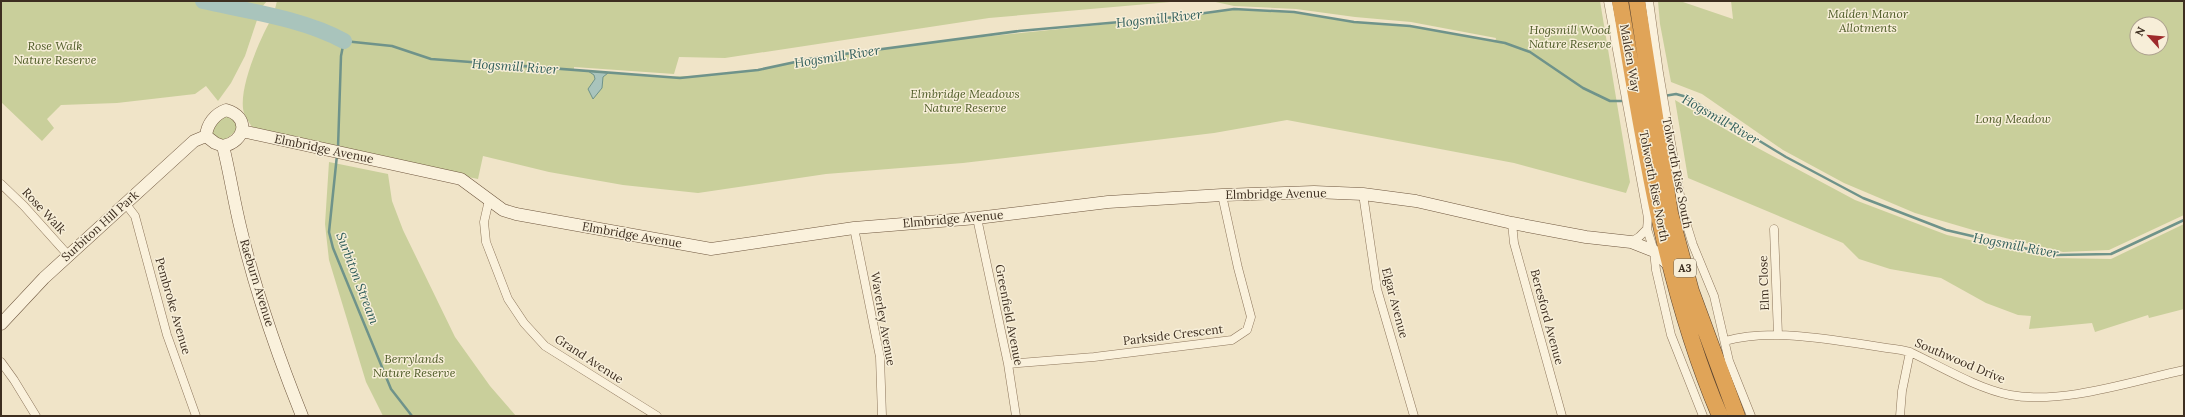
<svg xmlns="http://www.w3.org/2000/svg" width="2185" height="417" font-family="Lora,serif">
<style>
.green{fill:#c9cf9b;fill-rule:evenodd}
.water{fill:#a9c4bc;stroke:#6f938a}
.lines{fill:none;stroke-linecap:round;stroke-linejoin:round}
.stream{stroke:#6f938a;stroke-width:2.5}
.river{stroke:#a9c4bc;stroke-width:16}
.street-casing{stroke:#8d765c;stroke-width:9}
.secondary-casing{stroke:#6f573f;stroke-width:13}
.highway-casing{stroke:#5b4430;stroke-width:17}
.street{stroke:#faf1dc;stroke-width:8}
.secondary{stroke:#faf1dc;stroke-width:12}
.highway{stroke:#e0a458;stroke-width:16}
.labels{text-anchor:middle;stroke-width:3;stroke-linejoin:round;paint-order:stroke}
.shield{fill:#f7eed8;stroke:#756857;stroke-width:1}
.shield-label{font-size:11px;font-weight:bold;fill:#3d2e20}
.park-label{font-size:12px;font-style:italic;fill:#4d5a26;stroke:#f7eed8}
.street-label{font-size:12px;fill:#3d2e20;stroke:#f7eed8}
.water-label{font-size:13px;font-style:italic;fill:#2f5d5a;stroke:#f7eed8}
</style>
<rect width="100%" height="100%" fill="#f0e4c8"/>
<path class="green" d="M 1,1 L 267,1 L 261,8 L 245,56 L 231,83 L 218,101 L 206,86 L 195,94 L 117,103 L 61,105 L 47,119 L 54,128 L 42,141 L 1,102 Z
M 277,1 L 1182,1 L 989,18 L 725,58 L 679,57 L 674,74 L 574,67 L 574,70 L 663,77 L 717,75 L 758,70 L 814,58 L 923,43 L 1176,17 L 1234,9 L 1297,13 L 1354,22 L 1410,26 L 1495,42 L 1496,38 L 1411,22 L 1355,17 L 1296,9 L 1234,6 L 1211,1 L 1600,1 L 1630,182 L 1626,193 L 1514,163 L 1287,120 L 1214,133 L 963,163 L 826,174 L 698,193 L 623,185 L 549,172 L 483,156 L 478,179 L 394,162 L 252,127 C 249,122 246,118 244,113 C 237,90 261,36 273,16 L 307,26 L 305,21 L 305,24 L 274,13 Z
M 1658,1 L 1680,1 L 1733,19 L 1731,1 L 2184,1 L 2184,215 L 2109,250 L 2063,252 L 1973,230 L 1915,213 L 1844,183 L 1783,150 L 1702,94 L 1671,82 L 1660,24 ZM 2137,24 L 2161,24 L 2161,48 L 2137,48 Z
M 1675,100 L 1754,146 L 1855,200 L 1947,235 L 2051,258 L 2111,259 L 2184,224 L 2184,309 L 2149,318 L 2148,315 L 2095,332 L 2092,323 L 2029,329 L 2031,316 L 2018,315 L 1986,303 L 1941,278 L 1890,269 L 1859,259 L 1843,243 L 1688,178 Z
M 225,116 L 237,120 L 237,130 L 224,141 L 212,137 C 211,126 218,122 225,116 Z
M 329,162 L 388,174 L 392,201 L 403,230 L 455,337 L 490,386 L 516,416 L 383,416 L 366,382 L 329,260 L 325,224 Z"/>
<path class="water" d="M 588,71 L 608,73 L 603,77 L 602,88 L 593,99 L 588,89 L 595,79 L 594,75 Z"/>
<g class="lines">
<path class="stream" d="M 1664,96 L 1676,94 L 1687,97 L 1786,157 L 1863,198 L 1946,230 L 2054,255 L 2111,254 L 2184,220
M 338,148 L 341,56 L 344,41 L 392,46 L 431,59 L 680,78 L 758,70 L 814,58 L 1019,31 L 1176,17 L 1234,9 L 1294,12 L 1354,22 L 1410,26 L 1505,43 L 1530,52 L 1583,88 L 1610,101 L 1625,101
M 337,155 L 329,232 L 333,248 L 391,389 L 412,416"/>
<path class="river" d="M 203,1 C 248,11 304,19 344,41"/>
<defs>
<path id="street" d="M 1608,1 L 1648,218 L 1647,229 L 1654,251 L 1656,270 L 1671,335 L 1703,416
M 1649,1 L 1659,73 L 1683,213 L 1693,245 L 1714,296 L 1729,361 L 1751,416
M 1,184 L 24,206 L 68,255
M 1363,194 L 1377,289 L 1414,416
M 489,200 L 484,222 L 486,242 L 508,299 L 524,323 L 545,346 L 657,416
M 125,203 L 135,216 L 167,335 L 196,416
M 977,218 L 1008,364 L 1016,416
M 1512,223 L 1514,243 L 1562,416
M 854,228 L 880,357 L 882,416
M 1774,229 L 1778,335
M 1631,242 L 1639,237 L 1647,229
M 1725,341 C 1778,326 1847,343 1901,350 L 1910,352 C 1942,367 1976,388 2010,395 C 2062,405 2133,381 2184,370
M 1,362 L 14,380 L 36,416
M 1008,364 L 1094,357 L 1232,340 L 1247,330 L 1251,317 L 1238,268 L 1222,195
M 1900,416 L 1902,391 L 1910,352"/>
<path id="secondary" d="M 226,110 C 251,117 245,142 223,146 L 215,143 L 206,136 C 207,124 215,114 226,110 Z
M 242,131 L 461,179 L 503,210 L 516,214 L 711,249 L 854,228 L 977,218 L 1108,202 L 1222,195 L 1314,192 L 1363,194 L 1416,201 L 1512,223 L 1586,237 L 1631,242 L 1654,251 L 1671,267
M 223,146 C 230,174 234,202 241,230 C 256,293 278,356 302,416
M 1,324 L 44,278 L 194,141 L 206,136"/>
<path id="highway" d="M 1620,1 C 1644,141 1664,285 1720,416
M 1637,1 L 1670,213 L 1691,291 L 1737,416"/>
</defs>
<use href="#street" class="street-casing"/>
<use href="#secondary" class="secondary-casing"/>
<use href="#highway" class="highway-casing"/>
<use href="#street" class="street"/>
<use href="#secondary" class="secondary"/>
<use href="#highway" class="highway"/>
</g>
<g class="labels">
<rect class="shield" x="1674" y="259" width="22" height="18" rx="3"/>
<g class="shield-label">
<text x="1685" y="272">A3</text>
</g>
<g class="park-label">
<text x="1868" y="18">Malden Manor<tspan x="1868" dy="14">Allotments</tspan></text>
<text x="1570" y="34">Hogsmill Wood<tspan x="1570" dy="14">Nature Reserve</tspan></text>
<text x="55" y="50">Rose Walk<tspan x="55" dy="14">Nature Reserve</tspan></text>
<text x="965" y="98">Elmbridge Meadows<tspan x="965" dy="14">Nature Reserve</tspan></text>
<text x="2013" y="123">Long Meadow</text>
<text x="414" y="363">Berrylands<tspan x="414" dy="14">Nature Reserve</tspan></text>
</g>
<g class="street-label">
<text transform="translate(1630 58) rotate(80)" y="4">Malden Way</text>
<text transform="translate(324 149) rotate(12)" y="4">Elmbridge Avenue</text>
<text transform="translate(1677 173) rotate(79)" y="4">Tolworth Rise South</text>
<text transform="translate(1654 186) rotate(79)" y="4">Tolworth Rise North</text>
<text transform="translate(1276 194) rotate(-1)" y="4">Elmbridge Avenue</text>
<text transform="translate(44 211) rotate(47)" y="4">Rose Walk</text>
<text transform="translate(953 219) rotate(-5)" y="4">Elmbridge Avenue</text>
<text transform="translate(100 226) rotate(-42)" y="4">Surbiton Hill Park</text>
<text transform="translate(632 235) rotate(10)" y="4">Elmbridge Avenue</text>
<text transform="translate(257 283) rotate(73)" y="4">Raeburn Avenue</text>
<text transform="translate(1764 283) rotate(-92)" y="4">Elm Close</text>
<text transform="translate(1395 303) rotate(75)" y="4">Elgar Avenue</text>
<text transform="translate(173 306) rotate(74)" y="4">Pembroke Avenue</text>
<text transform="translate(1009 315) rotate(79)" y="4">Greenfield Avenue</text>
<text transform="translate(1547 317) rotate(75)" y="4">Beresford Avenue</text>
<text transform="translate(883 319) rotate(80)" y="4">Waverley Avenue</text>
<text transform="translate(1173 335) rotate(-7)" y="4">Parkside Crescent</text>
<text transform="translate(589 359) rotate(33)" y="4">Grand Avenue</text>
<text transform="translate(1960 361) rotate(23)" y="4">Southwood Drive</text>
</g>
<g class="water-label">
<text transform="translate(1159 18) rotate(-6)" y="5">Hogsmill River</text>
<text transform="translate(837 56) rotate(-9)" y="5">Hogsmill River</text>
<text transform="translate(515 66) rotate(4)" y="5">Hogsmill River</text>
<text transform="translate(1721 119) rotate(30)" y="5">Hogsmill River</text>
<text transform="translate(2016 245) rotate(11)" y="5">Hogsmill River</text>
<text transform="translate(358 278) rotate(69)" y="5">Surbiton Stream</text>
</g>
</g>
<rect width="2185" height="417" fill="none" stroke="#3d2e20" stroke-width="4"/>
<g transform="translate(2149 36) rotate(297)"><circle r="19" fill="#f7eed8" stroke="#ada18e"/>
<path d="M0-3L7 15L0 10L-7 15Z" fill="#9e2a2b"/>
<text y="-6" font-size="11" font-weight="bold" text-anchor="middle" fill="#3d2e20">N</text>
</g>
</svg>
